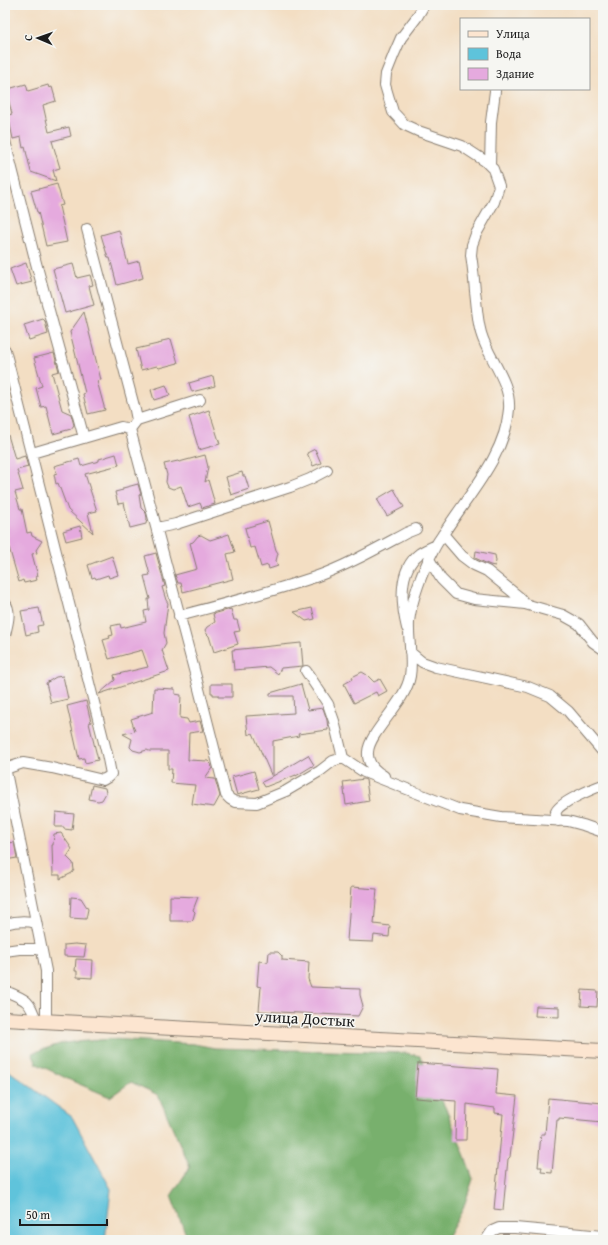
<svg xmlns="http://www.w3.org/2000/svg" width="608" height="1245" font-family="'Gentium Book Plus',serif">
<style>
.forest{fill:#78b06d;stroke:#4a6644}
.water{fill:#5ec3db;stroke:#3d707c}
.building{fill:#e5aade}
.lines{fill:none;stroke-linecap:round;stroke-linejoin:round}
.minor-casing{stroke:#887d70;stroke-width:12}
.secondary-casing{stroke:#887d70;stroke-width:16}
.minor{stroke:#fff;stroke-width:10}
.secondary{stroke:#fce5d0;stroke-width:14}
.labels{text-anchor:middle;stroke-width:3;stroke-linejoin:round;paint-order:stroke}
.street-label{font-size:16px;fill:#1c1c1c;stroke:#f6f6f2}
</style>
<rect width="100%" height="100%" fill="#f6f6f2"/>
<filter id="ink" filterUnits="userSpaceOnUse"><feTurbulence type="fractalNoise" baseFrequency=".025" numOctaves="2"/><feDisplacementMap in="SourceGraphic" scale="8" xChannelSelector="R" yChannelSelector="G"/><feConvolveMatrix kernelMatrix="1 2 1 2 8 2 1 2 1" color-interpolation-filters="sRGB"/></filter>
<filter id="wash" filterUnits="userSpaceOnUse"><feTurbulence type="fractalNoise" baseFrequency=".012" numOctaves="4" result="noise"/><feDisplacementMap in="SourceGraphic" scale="16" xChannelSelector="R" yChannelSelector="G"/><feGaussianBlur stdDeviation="0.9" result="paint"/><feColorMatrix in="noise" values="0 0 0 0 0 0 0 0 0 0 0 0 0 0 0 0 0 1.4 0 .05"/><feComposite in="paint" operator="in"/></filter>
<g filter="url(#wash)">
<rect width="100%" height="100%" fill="#f3dec3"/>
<path class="forest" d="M 111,1039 L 194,1044 L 215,1048 L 406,1053 L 420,1056 L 446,1109 L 465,1156 L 473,1179 L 463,1209 L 446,1240 L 188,1240 L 171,1196 L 190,1167 L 158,1095 L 131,1082 L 110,1097 L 72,1081 L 37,1064 L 32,1053 L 63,1043 Z"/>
<path class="water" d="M 5,1068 L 72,1117 L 111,1189 L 105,1240 L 5,1240 Z"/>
<g id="blocks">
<path class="building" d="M 26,84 L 28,91 L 48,85 L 49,88 L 52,87 L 56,101 L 43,105 L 49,132 L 69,127 L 71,136 L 52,141 L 60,168 L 53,170 L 56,181 L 31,172 L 25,147 L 23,148 L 21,137 L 13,139 L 8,115 L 12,114 L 7,94 L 9,94 L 8,89 Z
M 57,184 L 63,205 L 59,206 L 67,242 L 46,246 L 38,212 L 37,212 L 31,191 Z
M 119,230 L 128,264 L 139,261 L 143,278 L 117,285 L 110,258 L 108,258 L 101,235 Z
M 26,263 L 32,282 L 16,286 L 10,269 Z
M 73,264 L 77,278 L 90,275 L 93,285 L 89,286 L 94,305 L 65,313 L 53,269 Z
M 84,312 L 101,380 L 97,381 L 105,410 L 88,414 L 83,394 L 85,393 L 70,332 Z
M 43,319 L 45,321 L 48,334 L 29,340 L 24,325 Z
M 171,339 L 178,363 L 159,368 L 157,366 L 141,370 L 136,349 L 162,343 L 162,341 Z
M 54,353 L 59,371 L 52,373 L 62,410 L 71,414 L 74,425 L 71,429 L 53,434 L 46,406 L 41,407 L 36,388 L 42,386 L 34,358 Z
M 213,376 L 215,386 L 192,392 L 189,383 Z
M 166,385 L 170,395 L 154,400 L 151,390 Z
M 209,410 L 220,444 L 199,450 L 189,417 Z
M 5,435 L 8,435 L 15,459 L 25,456 L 28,467 L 17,470 L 23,490 L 15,492 L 20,509 L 22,509 L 27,533 L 31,532 L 32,536 L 42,541 L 36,550 L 37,553 L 32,554 L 38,576 L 36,577 L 37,580 L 24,583 L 23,580 L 19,582 L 6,537 L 8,537 L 5,522 Z
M 315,449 L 321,463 L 313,466 L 307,453 Z
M 116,454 L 119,465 L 85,474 L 97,511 L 88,513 L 93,533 L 68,510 L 58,483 L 56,484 L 54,474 L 57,473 L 54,466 L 79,459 L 81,466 L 99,461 L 99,459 Z
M 205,455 L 208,467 L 205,482 L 208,480 L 215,504 L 202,508 L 200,503 L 188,507 L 181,486 L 173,489 L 168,487 L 166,482 L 167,475 L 164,464 L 178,461 L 179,462 Z
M 242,472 L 243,476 L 245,476 L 249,489 L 231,495 L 226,477 Z
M 138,484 L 141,494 L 139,495 L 141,508 L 146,513 L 147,518 L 146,524 L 130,528 L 124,503 L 118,504 L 115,492 L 123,490 L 123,488 Z
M 394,489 L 404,507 L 387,516 L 377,499 Z
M 268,521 L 276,550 L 278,553 L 276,561 L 278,566 L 269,569 L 268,565 L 261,567 L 255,547 L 250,548 L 245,528 Z
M 80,526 L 82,537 L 66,541 L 63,531 Z
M 229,534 L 235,552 L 227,554 L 233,579 L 183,592 L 181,583 L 178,583 L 175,575 L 197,569 L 190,543 L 193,542 L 198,536 L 201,535 L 210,540 Z
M 476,551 L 495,555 L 496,561 L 495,566 L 490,565 L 475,558 Z
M 156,553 L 165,586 L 162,587 L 166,600 L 168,603 L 164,633 L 166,643 L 162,650 L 169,671 L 99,694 L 115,680 L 114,675 L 148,667 L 142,650 L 109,659 L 103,640 L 110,638 L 109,636 L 113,635 L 111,626 L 120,624 L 121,628 L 146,622 L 144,611 L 149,610 L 148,599 L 150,599 L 144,576 L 150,575 L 145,556 Z
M 112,556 L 118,575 L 109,578 L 108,575 L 96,579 L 95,577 L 92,578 L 88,565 Z
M 39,608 L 43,625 L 37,626 L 38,632 L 26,635 L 21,611 Z
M 312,608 L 315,619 L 306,621 L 294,612 Z
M 231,609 L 234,620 L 237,620 L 240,631 L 234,632 L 238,644 L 214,652 L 209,636 L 207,634 L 205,630 L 207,627 L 215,622 L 213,614 Z
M 301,643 L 303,666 L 281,668 L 278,674 L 269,667 L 234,670 L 232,650 Z
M 362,672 L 367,675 L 374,682 L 380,679 L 387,691 L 378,696 L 376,692 L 354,703 L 344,684 L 353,679 L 352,677 Z
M 63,676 L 68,699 L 51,703 L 46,683 L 56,677 Z
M 211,684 L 232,684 L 232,697 L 218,697 L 218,695 L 213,695 L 213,693 L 211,693 Z
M 301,684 L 308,710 L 323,708 L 327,720 L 328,730 L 298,734 L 299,736 L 273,741 L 273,776 L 308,755 L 314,765 L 296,776 L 296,775 L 265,787 L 262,782 L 272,777 L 253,733 L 248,735 L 246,716 L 294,713 L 293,696 L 270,696 L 270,693 Z
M 154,688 L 175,689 L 175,694 L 181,695 L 180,718 L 187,719 L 189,723 L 200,721 L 203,731 L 189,733 L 188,760 L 208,761 L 211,764 L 212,768 L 205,778 L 215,779 L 220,796 L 214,807 L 192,804 L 195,785 L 171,783 L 172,769 L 168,769 L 168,751 L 149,751 L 147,750 L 140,752 L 133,750 L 130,747 L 132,739 L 123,734 L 135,731 L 131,719 L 153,712 Z
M 86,701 L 91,722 L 89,723 L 98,760 L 85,763 L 84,758 L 79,759 L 67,706 Z
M 254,771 L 259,789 L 237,795 L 232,777 Z
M 364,779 L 366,780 L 369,801 L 346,805 L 343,782 Z
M 92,785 L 105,788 L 106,793 L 102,800 L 98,801 L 89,799 Z
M 56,812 L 74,814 L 72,830 L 64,829 L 64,827 L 55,827 Z
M 61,833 L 72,849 L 67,857 L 73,863 L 74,870 L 72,873 L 60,879 L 60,875 L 53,875 L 52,845 L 53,845 L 54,834 Z
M 14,842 L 17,858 L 5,860 L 5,844 Z
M 351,887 L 377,889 L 374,924 L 390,926 L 389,937 L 374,935 L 373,942 L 347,941 Z
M 170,896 L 198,897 L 193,910 L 195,912 L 193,919 L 191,921 L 170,921 Z
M 71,897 L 81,898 L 88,909 L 86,919 L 70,918 Z
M 75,944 L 86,945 L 84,957 L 64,956 L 64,945 Z
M 269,952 L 278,952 L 282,956 L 282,960 L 309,962 L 308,979 L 311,987 L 360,989 L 360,995 L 363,1006 L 358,1016 L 259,1011 L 261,987 L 257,986 L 259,961 L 268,962 Z
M 76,959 L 93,960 L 92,978 L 77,977 L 77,971 L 75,971 Z
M 582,990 L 598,991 L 597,1007 L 581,1006 Z
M 536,1006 L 559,1007 L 559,1017 L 535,1016 Z
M 418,1063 L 498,1069 L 496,1094 L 517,1096 L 510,1157 L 508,1159 L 503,1210 L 494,1209 L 503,1114 L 495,1113 L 495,1108 L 467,1104 L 466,1140 L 455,1140 L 456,1101 L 415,1098 Z
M 548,1098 L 603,1103 L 603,1122 L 559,1118 L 559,1120 L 557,1120 L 552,1173 L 541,1172 L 542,1167 L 538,1167 L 541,1134 L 545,1134 Z"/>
</g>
</g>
<g filter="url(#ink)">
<use href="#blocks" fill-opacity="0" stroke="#887d70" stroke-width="1"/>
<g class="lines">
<defs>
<path id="minor" d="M 5,141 L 36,263 L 84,438
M 490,166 L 491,122 L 495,91
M 87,229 L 135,410 L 137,420 L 130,429 L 197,681 L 226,795 L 230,799 L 235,802 L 257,803 L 286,791 L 320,771 L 333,761 L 343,758 L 364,772 L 460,810 L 501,817 L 568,821 L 583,825 L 603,832
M 5,350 L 107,754 L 111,774 L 108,777 L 103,780 L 52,768 L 23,763 L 5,769
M 137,420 L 200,400
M 32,453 L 121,427 L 130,429
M 157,528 L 176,524 L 290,487 L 310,479 L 327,470
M 443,534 L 462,556 L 474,565 L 487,571 L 519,597 L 525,604
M 429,559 L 441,579 L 456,594 L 474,599 L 525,604 L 563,615 L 579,624 L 593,642 L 603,649
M 5,603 C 12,612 7,625 5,635
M 179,616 C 225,604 270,592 315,577 C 346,566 376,549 406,533 L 416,529
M 407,628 C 401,604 398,570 419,554 C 424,550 431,548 436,545
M 410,652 L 422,662 L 436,667 L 528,687 L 550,696 L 568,711 L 603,752
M 306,671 L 328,704 L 334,721 L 343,758
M 5,767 L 46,971 L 46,1021
M 384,776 C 375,771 367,763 368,752 C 369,732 406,702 410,676 C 413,659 408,640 409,622 C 411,601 423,570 433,551 C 436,544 440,539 444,533 C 468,495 506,455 509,409 C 511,382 488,358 481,333 C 477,319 477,306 475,291 C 474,279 473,267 471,255 L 472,245 L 476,234 L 494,202 L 499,186 L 493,169 L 485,161 L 462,146 L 418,131 L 405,125 L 393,112 L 385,85 L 386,74 L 394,54 L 401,38 L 417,17 L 424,5
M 558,821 C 557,818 555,815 556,812 C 558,803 594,788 603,785
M 5,924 C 16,921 25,920 36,923
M 5,951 L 19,949 L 41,949
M 5,991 C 25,999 30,1000 36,1021
M 486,1240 L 492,1231 L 499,1228 L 515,1228 L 603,1236"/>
<path id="secondary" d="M 5,1019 L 603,1051"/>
</defs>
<use href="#minor" class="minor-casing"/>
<use href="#secondary" class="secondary-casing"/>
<use href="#minor" class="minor"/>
<use href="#secondary" class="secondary"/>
</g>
</g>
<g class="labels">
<g class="street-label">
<text transform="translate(305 1018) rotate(3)" y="6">улица Достык</text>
</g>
</g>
<rect width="608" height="1245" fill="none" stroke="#f6f6f2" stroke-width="20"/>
<rect x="460" y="18" width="130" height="72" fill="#f6f6f2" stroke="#9f9f9c"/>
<rect x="468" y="31" width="20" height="6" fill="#fce5d0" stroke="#9f9f9c"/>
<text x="496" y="38" font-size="12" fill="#1c1c1c">Улица</text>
<rect x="468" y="48" width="20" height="12" fill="#5ec3db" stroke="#9f9f9c"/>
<text x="496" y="58" font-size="12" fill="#1c1c1c">Вода</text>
<rect x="468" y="68" width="20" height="12" fill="#e5aade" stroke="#9f9f9c"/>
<text x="496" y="78" font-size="12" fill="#1c1c1c">Здание</text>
<g transform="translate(38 38) rotate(272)" stroke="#f6f6f2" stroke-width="3" paint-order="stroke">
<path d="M0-3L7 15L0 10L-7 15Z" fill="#1c1c1c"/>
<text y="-6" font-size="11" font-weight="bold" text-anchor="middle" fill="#1c1c1c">С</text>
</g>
<path d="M20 1219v6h87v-6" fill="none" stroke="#1c1c1c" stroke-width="2"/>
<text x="26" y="1219" font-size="12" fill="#1c1c1c" stroke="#f6f6f2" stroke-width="3" paint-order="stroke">50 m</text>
</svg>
